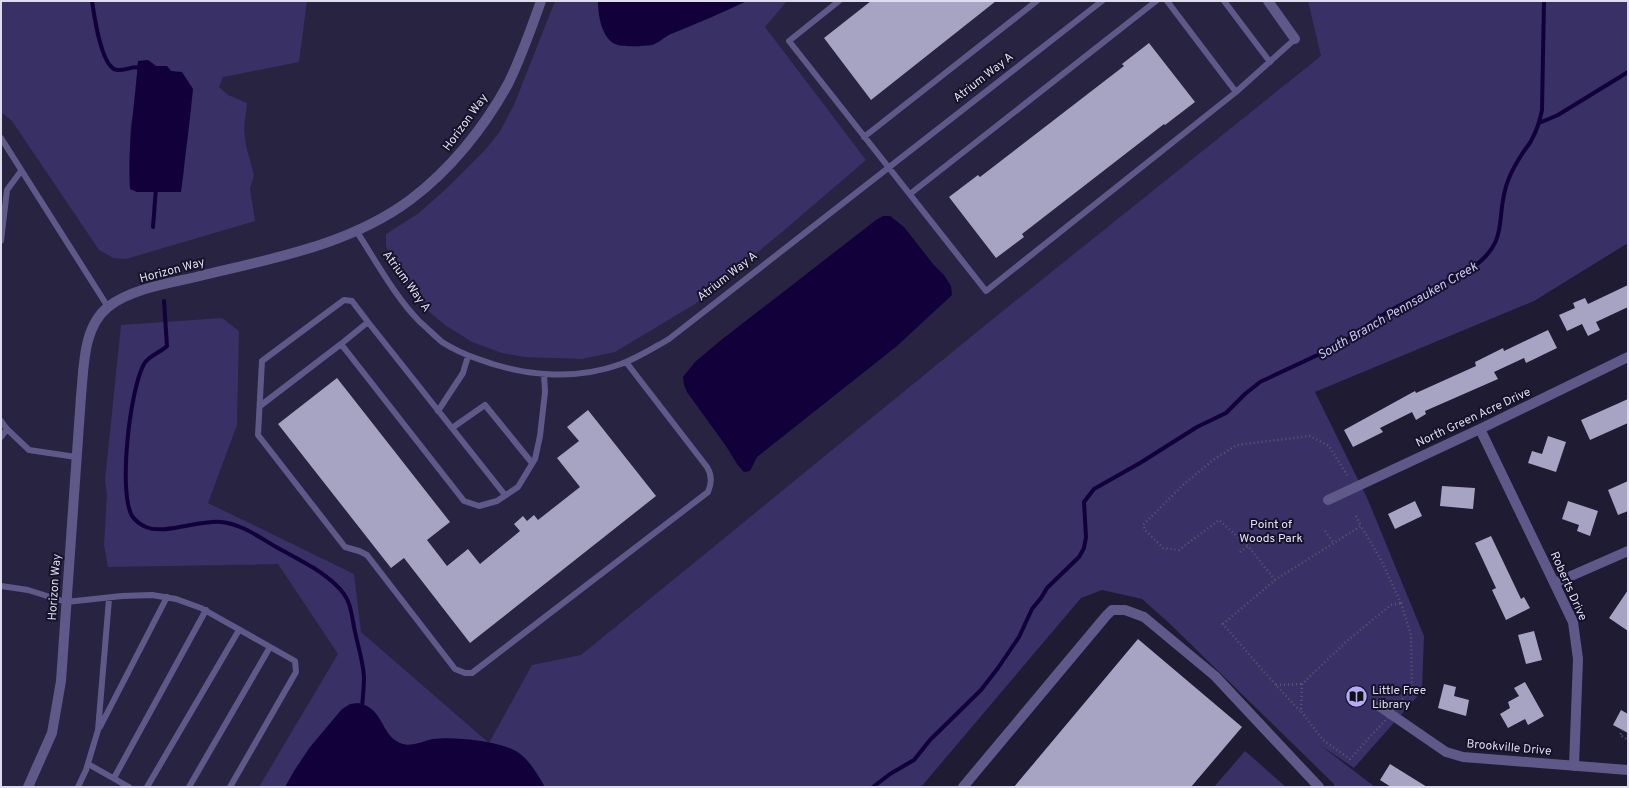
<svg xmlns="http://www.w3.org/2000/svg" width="1629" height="788" font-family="Overpass,sans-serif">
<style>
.built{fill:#272341}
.green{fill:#393065;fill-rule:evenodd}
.water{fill:#12003a}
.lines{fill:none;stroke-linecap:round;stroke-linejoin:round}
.stream{stroke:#12003a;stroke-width:4}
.building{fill:#a6a3c3}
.path{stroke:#5a586d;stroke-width:2.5;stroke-dasharray:1 3;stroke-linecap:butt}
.service{stroke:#5e5988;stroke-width:6}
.minor{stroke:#5e5988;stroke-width:10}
.labels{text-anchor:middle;stroke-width:4;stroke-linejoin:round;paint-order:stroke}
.street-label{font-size:12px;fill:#deddee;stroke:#151229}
.park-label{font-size:12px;fill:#e3e2f6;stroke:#151229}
.poi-label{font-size:12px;fill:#deddee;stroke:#151229;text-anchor:start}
.water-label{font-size:13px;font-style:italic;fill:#c8c3fe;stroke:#151229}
</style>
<rect width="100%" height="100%" fill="#1e1b33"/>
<path class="built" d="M 1,1 L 1415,1 L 710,787 L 1,787 Z"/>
<path class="green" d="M 1,1 L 307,1 L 299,62 L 223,77 L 219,87 L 228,95 L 247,103 L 244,129 L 246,146 L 254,175 L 250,189 L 255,221 L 126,259 L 113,258 L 99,250 L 12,121 L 1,112 ZM 148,60 L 156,66 L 167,66 L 171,71 L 184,172 L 180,192 L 137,192 L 130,189 L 130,137 L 131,123 L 135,110 L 138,62 Z
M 555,1 L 787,1 L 765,27 L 866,160 L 782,232 L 695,304 L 615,352 L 582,359 L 524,357 L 502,353 L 472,342 L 445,325 L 427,310 L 409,289 L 396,268 L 386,246 L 386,234 L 419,213 L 448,187 L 486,149 L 500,131 L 514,105 Z
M 1308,1 L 1628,1 L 1628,243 L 1534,301 L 1315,392 L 1368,500 L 1424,636 L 1422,691 L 1354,768 L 1320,745 L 1375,787 L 1334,787 L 1334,784 L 1169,623 L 1142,599 L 1102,590 L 1081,598 L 921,787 L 259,787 L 338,654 L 278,564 L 108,567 L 104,545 L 107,495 L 105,480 L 121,325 L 222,318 L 239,331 L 237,425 L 208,503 L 354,574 L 361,632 L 489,743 L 532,665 L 581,655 L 999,314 L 1321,56 Z
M 1245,751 L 1286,787 L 1214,787 Z"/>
<path class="water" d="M 598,1 L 747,1 C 722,13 696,24 671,34 C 664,37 659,43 652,45 C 644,46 620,48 613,43 C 601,35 598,14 598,1 Z
M 148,60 L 156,66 L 167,66 L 171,71 L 182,72 L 193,89 L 190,118 L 181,192 L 137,192 L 130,189 C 127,146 135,104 138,61 Z
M 883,216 L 890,216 L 904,227 L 933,264 L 944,275 L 951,286 L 952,295 L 897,346 L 757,457 L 750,471 L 744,472 L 737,464 L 726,446 L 687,392 L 684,385 L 683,377 L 695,362 L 720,341 L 876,220 Z
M 358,703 C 384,708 380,734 400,743 C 411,748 422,741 433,739 C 453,736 503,741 519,753 C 530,761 538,775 545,787 L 285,787 L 294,771 L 310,747 L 342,709 L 350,704 Z"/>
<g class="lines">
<path class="stream" d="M 92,1 C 94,14 101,68 117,70 C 126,71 133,65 142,68
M 1539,123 L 1558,115 L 1628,72
M 153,227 L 156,188
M 164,301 L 167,346 C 160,353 149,355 144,364 C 130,389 118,491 132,516 C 135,520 141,525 146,527 C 164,535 199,520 221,522 C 242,524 260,538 278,548 C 298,559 321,570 337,586 C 350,598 351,610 354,627 C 357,643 363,660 364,677 C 364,687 363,697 362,707
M 873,787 L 890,774 L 914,760 L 930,740 L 981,690 L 998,668 L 1019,637 L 1032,609 L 1041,598 L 1047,588 L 1079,557 L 1084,548 L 1086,537 L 1084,502 L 1094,489 L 1140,463 L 1197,427 L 1226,413 L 1245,394 L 1260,382 L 1339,345 L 1387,312 L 1472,268 C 1513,239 1493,215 1509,178 C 1512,170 1517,162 1522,154 C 1525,149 1530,144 1532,139 C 1537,130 1540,120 1542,110 L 1544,1"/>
</g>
<path class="building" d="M 871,1 L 996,1 L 871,100 L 824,38 Z
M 1149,43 L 1195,102 L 1165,125 L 1164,124 L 1022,234 L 1024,237 L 996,258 L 949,197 L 978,175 L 980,177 L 1124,66 L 1122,64 Z
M 1628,285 L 1628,307 L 1596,322 L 1600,330 L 1588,336 L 1582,324 L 1567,331 L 1559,315 L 1575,308 L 1573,303 L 1585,298 L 1588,304 Z
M 1548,330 L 1557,348 L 1526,363 L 1524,358 L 1494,372 L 1498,379 L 1425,411 L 1426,414 L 1416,420 L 1412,412 L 1380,428 L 1383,432 L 1353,447 L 1344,430 L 1415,391 L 1416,393 L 1476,366 L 1475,362 L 1503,348 L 1504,351 Z
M 337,378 L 450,522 L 427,540 L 447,566 L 468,549 L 480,564 L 520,531 L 514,524 L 523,516 L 527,521 L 534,515 L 538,520 L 580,487 L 557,458 L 579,441 L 567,427 L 588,410 L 656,496 L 470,643 L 404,558 L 391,568 L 278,424 Z
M 1628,399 L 1628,423 L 1590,440 L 1581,420 Z
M 1548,436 L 1566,442 L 1556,472 L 1528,463 L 1532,451 L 1542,454 Z
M 1628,481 L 1628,511 L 1618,515 L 1608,490 Z
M 1442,486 L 1475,488 L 1473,509 L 1440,506 Z
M 1415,501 L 1422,516 L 1395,529 L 1388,514 Z
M 1568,501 L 1598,511 L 1590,536 L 1577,531 L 1579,525 L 1562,519 Z
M 1491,536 L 1521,599 L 1524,597 L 1530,608 L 1506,620 L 1492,590 L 1496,588 L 1475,543 Z
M 1628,590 L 1628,631 L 1609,618 Z
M 1534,631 L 1542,660 L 1526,664 L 1518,635 Z
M 1138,639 L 1242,727 L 1191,787 L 1014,787 Z
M 1525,682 L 1544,716 L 1528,725 L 1525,719 L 1508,728 L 1500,714 L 1510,708 L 1508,702 L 1519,696 L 1514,688 Z
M 1444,684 L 1456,687 L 1454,696 L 1469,700 L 1466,716 L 1438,708 Z
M 1621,710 L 1628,714 L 1628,733 L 1613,725 Z
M 1390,764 L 1427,787 L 1391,787 L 1380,780 Z"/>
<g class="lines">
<path class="path" d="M 1356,516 L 1361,526
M 1325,531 L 1333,542
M 1240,552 L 1248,546
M 1275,580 L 1248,546 L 1219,520 L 1179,550 L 1163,548 L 1145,530 L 1143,525 L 1183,485 L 1213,460 L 1237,445 L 1310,436 L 1329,446 L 1349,478
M 1401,603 L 1411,635 L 1412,686 L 1391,714 L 1350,759 L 1323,740 L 1301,711 L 1302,684 L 1348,640 L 1391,605 Z
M 1276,685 L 1302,684
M 1300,711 L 1265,673 L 1223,624 L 1275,580 L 1361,526 L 1380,558 L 1401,603
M 1623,730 L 1620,735 L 1628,740"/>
<path class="service" d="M 839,1 L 789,41 L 986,291 L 1236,92
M 1167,1 L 1236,92 L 1295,39
M 1224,1 L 1270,62
M 864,137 L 1037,1
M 1,138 L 108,307
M 910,194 L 1156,1
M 357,232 C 376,261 395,297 420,322 C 427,328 435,336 442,342 C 453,349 466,355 478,359 C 523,376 574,381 621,364 C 638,358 653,348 669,339 L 1102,1
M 1,241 L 7,190 L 21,171
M 368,322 L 352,301 L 344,300 L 262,361 L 258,435 L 345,547 L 359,551 L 367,555 L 455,669 L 465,673 L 472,673 L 708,492 C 712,483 712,475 707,467 L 626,362
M 260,406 L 341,344
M 438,411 L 463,373 L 468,356
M 1,421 L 7,429
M 452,428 L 485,405 L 532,463
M 1,437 L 7,429 L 29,450 L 76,457
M 505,495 L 368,322 L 341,344 L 464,501 L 479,506 L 497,501 L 518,487 L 535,459 L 540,436 L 545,392 L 544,374
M 1,586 L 28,590 L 66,602 L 122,596 L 152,595 L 176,599 L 201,608 L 295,661 L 296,672 L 230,787
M 100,727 L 167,597
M 88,764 L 129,787
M 114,778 L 206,610
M 78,787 L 86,770 L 98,730 L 109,599
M 147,787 L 239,630
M 189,787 L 270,647"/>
<path class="minor" d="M 1268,1 L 1295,39
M 1480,429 L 1573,622 L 1578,659 L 1574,766
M 1328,500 L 1480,429 L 1628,357
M 1555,583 L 1628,551
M 1379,706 L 1446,752 L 1463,757 L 1628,770
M 28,787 L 52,733 L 61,681 L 81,396 C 84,366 83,327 108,307 C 130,289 170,283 196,277 C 269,259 348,246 410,200 C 450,170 484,128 508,84 C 521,58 531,29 541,1
M 963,787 L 1106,616 L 1112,610 L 1125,610 L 1144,617 L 1215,676 L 1319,787"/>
</g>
<defs>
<symbol id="library-disc" viewBox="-11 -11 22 22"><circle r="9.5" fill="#b4acf9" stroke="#151229"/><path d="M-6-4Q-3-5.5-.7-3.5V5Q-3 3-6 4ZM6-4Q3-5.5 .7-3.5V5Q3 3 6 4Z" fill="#111"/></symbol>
</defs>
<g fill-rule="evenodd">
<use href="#library-disc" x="1344" y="684" width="25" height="25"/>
</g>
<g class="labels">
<g class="street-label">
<text transform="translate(983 77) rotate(-38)" y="4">Atrium Way A</text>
<text transform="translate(465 122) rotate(-54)" y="4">Horizon Way</text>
<text transform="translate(172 270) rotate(-15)" y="4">Horizon Way</text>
<text transform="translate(727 276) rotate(-38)" y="4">Atrium Way A</text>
<text transform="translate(407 281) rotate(54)" y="4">Atrium Way A</text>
<text transform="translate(1473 417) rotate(-25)" y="4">North Green Acre Drive</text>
<text transform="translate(1569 586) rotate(66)" y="4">Roberts Drive</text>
<text transform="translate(54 587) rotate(-86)" y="4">Horizon Way</text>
<text transform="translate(1509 747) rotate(5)" y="4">Brookville Drive</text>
</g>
<g class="park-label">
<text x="1271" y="528">Point of<tspan x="1271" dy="14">Woods Park</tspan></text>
</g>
<g class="poi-label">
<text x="1372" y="694">Little Free<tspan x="1372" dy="14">Library</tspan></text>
</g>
<g class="water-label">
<text transform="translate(1397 310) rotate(-30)" y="5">South Branch Pennsauken Creek</text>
</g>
</g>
<rect width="1629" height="788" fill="none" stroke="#deddee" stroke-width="4"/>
</svg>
